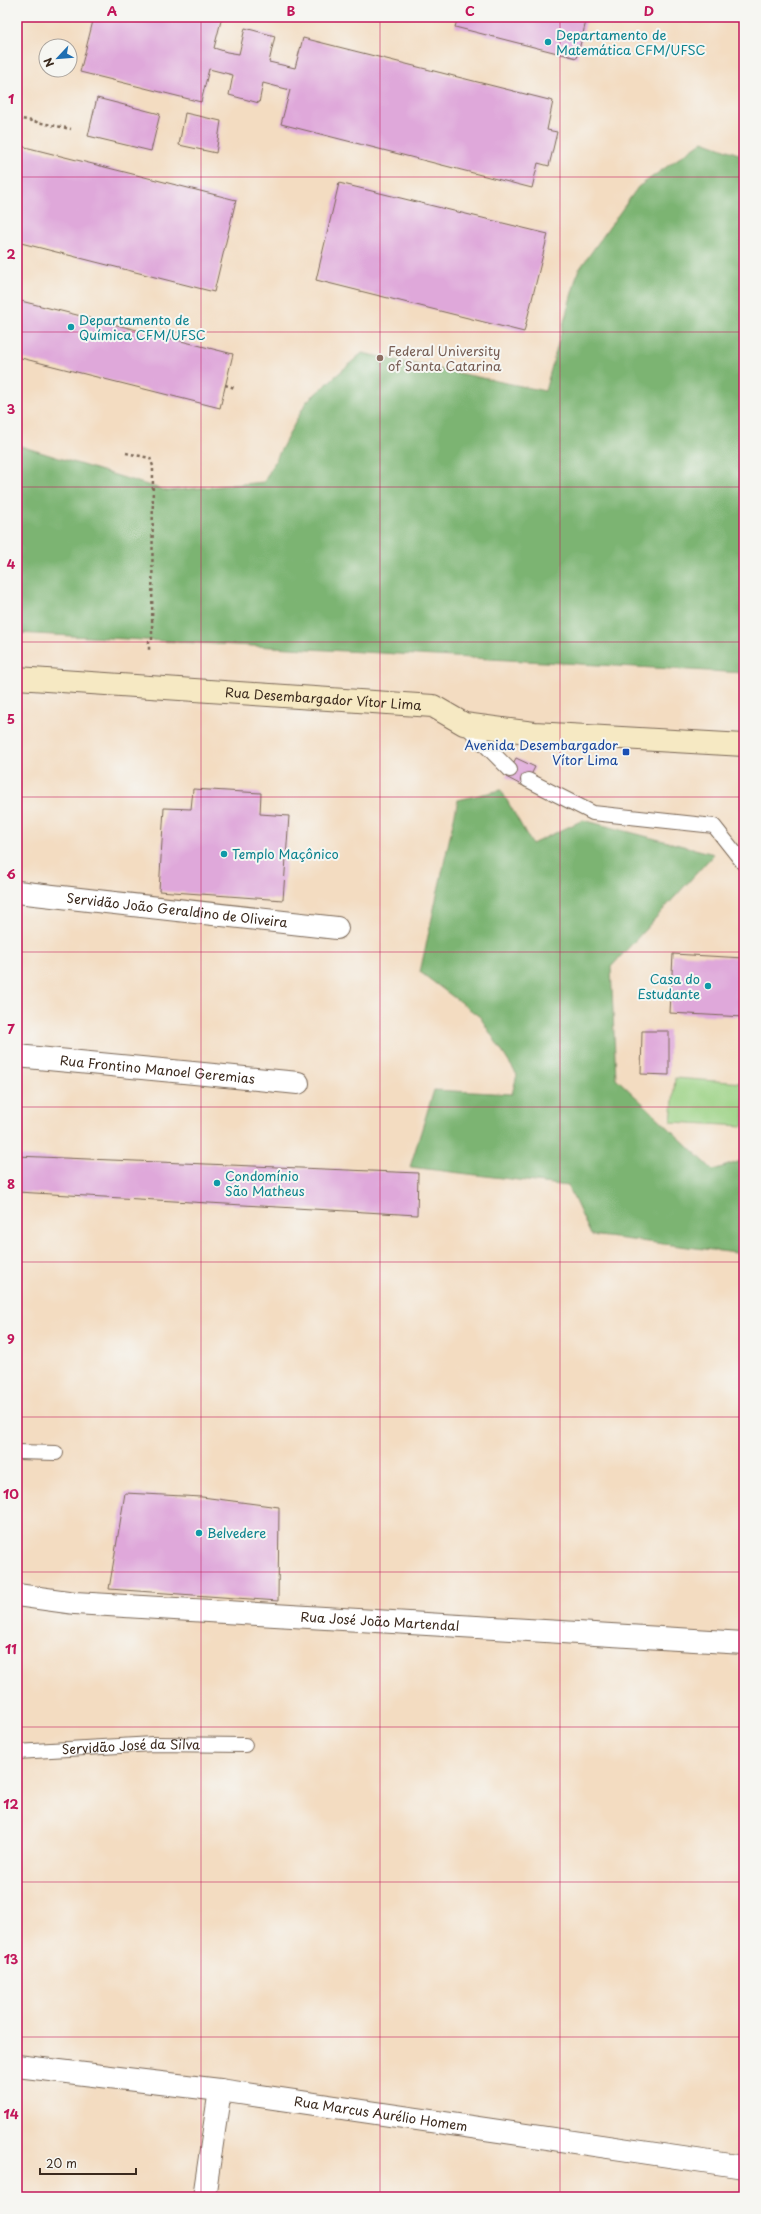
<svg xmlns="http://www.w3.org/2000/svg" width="761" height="2214" font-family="'Playpen Sans',sans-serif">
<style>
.green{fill:#9bd284;stroke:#6b7e51}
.forest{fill:#7cb472;stroke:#5c6f48}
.building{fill:#dfa8da}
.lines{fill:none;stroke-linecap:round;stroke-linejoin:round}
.service-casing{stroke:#7b6857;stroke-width:16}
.minor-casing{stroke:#7b6857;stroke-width:24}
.secondary-casing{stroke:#7b6857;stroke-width:24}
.path{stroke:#7b6857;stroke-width:2.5;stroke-dasharray:3 3;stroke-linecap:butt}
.service{stroke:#fff;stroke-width:14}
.minor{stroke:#fff;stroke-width:22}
.secondary{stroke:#f6e9c3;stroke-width:22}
.grid{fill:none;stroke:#c2185b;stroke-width:1;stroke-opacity:0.55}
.culture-dot{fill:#0f9aa8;stroke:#f6f6f2;stroke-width:1.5}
.education-dot{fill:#8d6e63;stroke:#f6f6f2;stroke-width:1.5}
.transit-dot{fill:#1a4fb4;stroke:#f6f6f2;stroke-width:1.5}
.labels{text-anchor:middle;stroke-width:4;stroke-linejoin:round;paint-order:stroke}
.culture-label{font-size:13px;fill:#0d838f;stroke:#f6f6f2;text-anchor:start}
.education-label{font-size:13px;fill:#785e54;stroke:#f6f6f2;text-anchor:start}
.street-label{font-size:13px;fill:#3b2a1e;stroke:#f6f6f2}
.transit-label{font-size:13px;fill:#164399;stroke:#f6f6f2;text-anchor:end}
.neatline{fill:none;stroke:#c2185b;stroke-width:1.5}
.grid-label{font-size:13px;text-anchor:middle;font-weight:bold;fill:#c2185b}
</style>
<rect width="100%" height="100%" fill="#f6f6f2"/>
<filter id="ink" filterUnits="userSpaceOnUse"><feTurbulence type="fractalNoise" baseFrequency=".025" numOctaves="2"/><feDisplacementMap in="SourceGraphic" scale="8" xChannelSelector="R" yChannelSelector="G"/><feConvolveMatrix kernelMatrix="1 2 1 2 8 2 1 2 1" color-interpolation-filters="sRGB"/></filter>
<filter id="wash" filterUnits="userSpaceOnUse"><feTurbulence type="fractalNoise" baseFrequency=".012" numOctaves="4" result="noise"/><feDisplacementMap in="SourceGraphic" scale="16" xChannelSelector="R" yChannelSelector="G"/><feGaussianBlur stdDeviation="0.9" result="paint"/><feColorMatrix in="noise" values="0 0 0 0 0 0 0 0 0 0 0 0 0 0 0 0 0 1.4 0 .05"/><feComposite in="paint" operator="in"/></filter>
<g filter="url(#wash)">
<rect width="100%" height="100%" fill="#f3dcc1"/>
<path class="green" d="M 675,1078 L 744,1083 L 744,1126 L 671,1122 Z"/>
<path class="forest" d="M 703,141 L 744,156 L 744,673 L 17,633 L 17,445 L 167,491 L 264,482 L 306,402 L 362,353 L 545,391 L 578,271 L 638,187 Z
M 501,790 L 532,844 L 583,820 L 714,854 L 611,967 L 616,1078 L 713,1170 L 744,1160 L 744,1254 L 591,1235 L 568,1186 L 410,1167 L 434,1090 L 512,1094 L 517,1075 L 480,1017 L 420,972 L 458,800 Z"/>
<g id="blocks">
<path class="building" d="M 94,17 L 222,17 L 214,48 L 227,52 L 239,54 L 245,28 L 275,36 L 269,62 L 295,68 L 303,38 L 553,101 L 547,130 L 557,132 L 549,166 L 538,163 L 532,188 L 281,124 L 290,90 L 263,83 L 259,103 L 229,95 L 233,75 L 209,69 L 201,102 L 80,72 Z
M 458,17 L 587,17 L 577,58 L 455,27 Z
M 97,98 L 160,114 L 151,151 L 88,136 Z
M 185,113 L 221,121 L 216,153 L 179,145 Z
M 17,145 L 236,200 L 214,292 L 17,242 Z
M 339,183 L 548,234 L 524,332 L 316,280 Z
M 17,300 L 233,354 L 220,408 L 17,357 Z
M 516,758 L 535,767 L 525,787 L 506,777 Z
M 193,789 L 261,793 L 260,814 L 289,816 L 283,900 L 159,891 L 164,808 L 191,809 Z
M 673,954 L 744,958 L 744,1017 L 670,1013 Z
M 642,1031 L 669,1031 L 669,1075 L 641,1074 Z
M 17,1156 L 418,1173 L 417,1215 L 17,1192 Z
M 125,1493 L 202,1497 L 279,1507 L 278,1601 L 109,1589 Z"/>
</g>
</g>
<g filter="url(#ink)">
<use href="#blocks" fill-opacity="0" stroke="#7b6857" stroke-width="1"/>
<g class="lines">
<defs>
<g id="service">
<path d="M 464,724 L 510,770"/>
<path d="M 528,780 L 593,813 L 714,826 L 744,864"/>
<path d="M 17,1452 L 56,1453"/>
<path id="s1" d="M 17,1752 L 153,1744 L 245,1745"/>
</g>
<g id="minor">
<path id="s2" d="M 17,892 L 337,928"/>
<path id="s3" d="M 17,1056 L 298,1083"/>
<path id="s4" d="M 17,1595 L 75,1603 L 744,1643"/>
<path id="s5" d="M 17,2066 L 220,2090 L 744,2167"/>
<path d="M 204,2197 L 220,2090"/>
</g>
<g id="secondary">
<path id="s6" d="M 17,678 L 433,706 L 464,724 L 534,733 L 744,745"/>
</g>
</defs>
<use href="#service" class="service-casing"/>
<use href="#minor" class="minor-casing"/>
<use href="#secondary" class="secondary-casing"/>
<path class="path" d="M 17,118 L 71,129
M 225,385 L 235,388
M 126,453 L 150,458 L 153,466 L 152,640 L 149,641 L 149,652"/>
<use href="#service" class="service"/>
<use href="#minor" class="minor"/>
<use href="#secondary" class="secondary"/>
</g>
</g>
<path class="grid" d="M 201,17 L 201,2197M 380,17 L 380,2197M 560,17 L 560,2197M 17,177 L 744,177M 17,332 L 744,332M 17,487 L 744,487M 17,642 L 744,642M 17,797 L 744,797M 17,952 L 744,952M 17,1107 L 744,1107M 17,1262 L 744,1262M 17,1417 L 744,1417M 17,1572 L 744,1572M 17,1727 L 744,1727M 17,1882 L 744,1882M 17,2037 L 744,2037"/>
<g class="culture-dot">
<circle cx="548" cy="42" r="4"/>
<circle cx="71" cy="327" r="4"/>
<circle cx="224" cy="854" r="4"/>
<circle cx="708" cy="986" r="4"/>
<circle cx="217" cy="1183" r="4"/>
<circle cx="199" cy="1533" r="4"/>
</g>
<circle class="education-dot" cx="380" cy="358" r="4"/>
<rect class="transit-dot" x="622" y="748" width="8" height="8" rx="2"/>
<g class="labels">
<g class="culture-label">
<text x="556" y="40">Departamento de<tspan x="556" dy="15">Matemática CFM/UFSC</tspan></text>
<text x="79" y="325">Departamento de<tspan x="79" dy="15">Química CFM/UFSC</tspan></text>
<text x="232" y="859">Templo Maçônico</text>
<text x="700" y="984" text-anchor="end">Casa do<tspan x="700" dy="15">Estudante</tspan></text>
<text x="225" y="1181">Condomínio<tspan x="225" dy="15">São Matheus</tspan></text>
<text x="207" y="1538">Belvedere</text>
</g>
<g class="education-label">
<text x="388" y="356">Federal University<tspan x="388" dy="15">of Santa Catarina</tspan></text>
</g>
<g class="street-label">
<text dy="5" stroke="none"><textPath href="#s6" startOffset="307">Rua Desembargador Vítor Lima</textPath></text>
<text dy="5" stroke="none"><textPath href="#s2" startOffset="161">Servidão João Geraldino de Oliveira</textPath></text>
<text dy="5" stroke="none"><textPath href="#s3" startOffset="141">Rua Frontino Manoel Geremias</textPath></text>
<text dy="5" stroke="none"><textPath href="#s4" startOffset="364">Rua José João Martendal</textPath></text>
<text dy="5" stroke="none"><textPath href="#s1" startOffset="114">Servidão José da Silva</textPath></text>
<text dy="5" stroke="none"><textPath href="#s5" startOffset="367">Rua Marcus Aurélio Homem</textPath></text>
</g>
<g class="transit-label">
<text x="618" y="750">Avenida Desembargador<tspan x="618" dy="15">Vítor Lima</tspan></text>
</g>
</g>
<rect width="761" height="2214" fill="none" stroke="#f6f6f2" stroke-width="44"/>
<g transform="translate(58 58) rotate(244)"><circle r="19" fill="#f6f6f2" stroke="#aba49d"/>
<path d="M0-3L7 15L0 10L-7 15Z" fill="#1f6fb2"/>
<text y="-6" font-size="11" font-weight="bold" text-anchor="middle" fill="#3b2a1e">N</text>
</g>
<path d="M40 2168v6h96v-6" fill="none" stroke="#3b2a1e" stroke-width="2"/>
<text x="46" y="2168" font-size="12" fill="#3b2a1e" stroke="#f6f6f2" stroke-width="3" paint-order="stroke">20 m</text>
<rect x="22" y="22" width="717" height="2170" class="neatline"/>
<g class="grid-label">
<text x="112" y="16">A</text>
<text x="291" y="16">B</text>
<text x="470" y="16">C</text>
<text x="649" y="16">D</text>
<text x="11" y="104">1</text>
<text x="11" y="259">2</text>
<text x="11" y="414">3</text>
<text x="11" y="569">4</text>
<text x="11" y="724">5</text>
<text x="11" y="879">6</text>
<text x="11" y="1034">7</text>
<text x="11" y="1189">8</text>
<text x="11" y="1344">9</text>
<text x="11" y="1499">10</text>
<text x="11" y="1654">11</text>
<text x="11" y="1809">12</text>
<text x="11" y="1964">13</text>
<text x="11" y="2119">14</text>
</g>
</svg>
